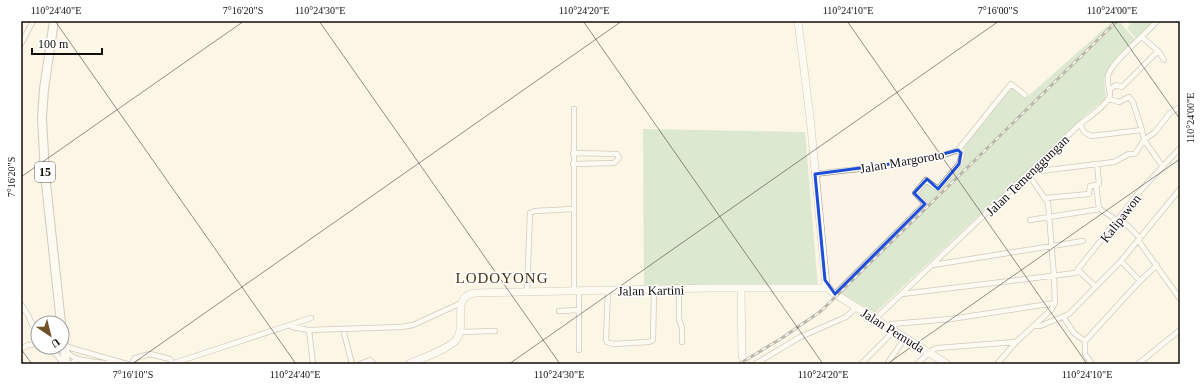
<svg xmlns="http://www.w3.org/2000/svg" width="1201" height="385" font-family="'Times New Roman',serif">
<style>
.green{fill:#b8d8b3}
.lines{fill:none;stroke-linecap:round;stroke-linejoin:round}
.street-casing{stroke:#9e988b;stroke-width:6}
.secondary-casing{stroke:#9e988b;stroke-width:8}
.highway-casing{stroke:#9e988b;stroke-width:10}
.street{stroke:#fff;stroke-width:4.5}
.secondary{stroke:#fff;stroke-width:7}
.highway{stroke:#fff;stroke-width:8}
.rail-casing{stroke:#6f6b63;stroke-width:3}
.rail{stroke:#fff;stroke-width:1.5;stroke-dasharray:4.5;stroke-linecap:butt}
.marked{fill:none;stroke:#1d4ed8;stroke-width:3;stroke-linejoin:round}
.ticks{fill:none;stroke:#110e0a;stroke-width:1;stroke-opacity:0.45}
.labels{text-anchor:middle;stroke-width:3;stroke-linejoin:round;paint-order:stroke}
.shield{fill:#fff;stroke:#585654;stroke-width:1}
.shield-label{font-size:12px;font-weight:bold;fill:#110e0a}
.street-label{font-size:13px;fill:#110e0a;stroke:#fff}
.quarter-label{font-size:15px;letter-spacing:1px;fill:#472f0b;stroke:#fff}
.neatline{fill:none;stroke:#110e0a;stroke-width:1.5}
.ticks-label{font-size:10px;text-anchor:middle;fill:#110e0a}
</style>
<rect width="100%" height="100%" fill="#fcf5e7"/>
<path class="green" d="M 1113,21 L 1119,21 L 1136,41 L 1109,67 L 1104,79 L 1106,99 L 1087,114 L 875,313 L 839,292 L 927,204 L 916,193 L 927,181 L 939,191 L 963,164 L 964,147 L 1013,86 L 1026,98 Z
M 1133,21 L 1155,21 L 1137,40 L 1127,28 Z
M 643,129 L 805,132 L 818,287 L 644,289 Z"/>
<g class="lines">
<defs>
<path id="street" d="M 1142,37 L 1159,52 L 1164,60
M 21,44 L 33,21
M 1109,90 L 1116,85 L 1122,87 L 1158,51
M 1109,99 L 1119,102 L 1129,97 L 1133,102 L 1142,130
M 1080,124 L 1084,132 L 1091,136 L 1142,130 L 1144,140 L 1163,167
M 573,164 L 614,163 L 619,158 L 617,154 L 573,153
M 1036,165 L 1041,171 L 1048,170 L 1114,162 L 1129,154 L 1135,154 L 1144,140 L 1155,132 L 1170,113 L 1180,107
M 815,174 C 858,168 918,166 958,150 L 1011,84 L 1025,95
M 1096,185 L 1099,184 L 1097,164
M 1046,198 L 1089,194 L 1090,186 L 1096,185 L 1099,209
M 1120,218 L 1140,238
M 1030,220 L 1100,209 L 1118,221
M 1138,240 L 1180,299
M 1121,261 L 1140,281
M 933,265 L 1083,241
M 1078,270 L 1096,287
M 679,289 L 679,319 L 682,328 L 682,342
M 608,290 L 606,339 L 607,342 L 613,344 L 649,342 L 653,340 L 654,290
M 527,291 L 530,213 L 535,211 L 573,209
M 574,291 L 574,109
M 835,294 L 925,204 L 915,193 L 926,180 L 938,189 L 959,164 L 962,155 L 958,150
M 902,294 L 1075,273 L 1140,191 L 1180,148
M 21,304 L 28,315 L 38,337
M 559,311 L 579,310
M 1064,318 L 1074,333 L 1085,341
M 875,319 L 1080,124 C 1087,118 1110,104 1110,94 C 1110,87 1105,81 1109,73 C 1114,60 1146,34 1157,21
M 886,326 L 892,324 L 951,319 L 1055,303
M 1033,326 L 1040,326 L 1069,314 L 1121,261 L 1180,189
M 292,327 L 309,330 L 401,327 L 413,325 L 461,303
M 343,329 L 352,364
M 309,330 L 313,364
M 460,332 L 495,331
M 64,346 L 127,364
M 46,347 L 58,356 L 63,364
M 21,349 L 28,345 L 38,344
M 66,350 C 73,363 97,361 110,364
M 579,350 L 579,291
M 71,364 L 77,359
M 131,364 L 135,358 L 150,354 L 170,359 L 172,363
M 171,364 L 311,318
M 360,364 L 370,360 L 374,364
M 755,364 L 800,337 L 846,317 L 857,307
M 861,364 L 894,331
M 887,364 L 905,338
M 917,364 L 931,351 L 937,348 L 1016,342
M 997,364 L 1016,342 L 1051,310 L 1055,303 L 1054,276 L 1048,203 L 1028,174
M 1092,364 L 1085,354 L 1085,341 L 1140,281 L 1157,265
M 1138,364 L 1180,330"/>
<path id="secondary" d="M 798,21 L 810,117 L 826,285 L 832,292 L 947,364
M 741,289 L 742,356 L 746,364
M 409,364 C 422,358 447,350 456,340 C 468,325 450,298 474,293 L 710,288 L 828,288"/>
<path id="highway" d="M 54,21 L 44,89 L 42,118 L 45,174 L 61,323
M 62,329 L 66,364"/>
</defs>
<use href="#street" class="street-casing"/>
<use href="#secondary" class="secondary-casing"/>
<use href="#highway" class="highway-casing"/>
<use href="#street" class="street"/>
<use href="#secondary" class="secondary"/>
<use href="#highway" class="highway"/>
<defs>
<path id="rail" d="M 739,364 L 782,338 L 821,311 L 1117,21"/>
</defs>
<use href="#rail" class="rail-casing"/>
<use href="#rail" class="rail"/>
</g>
<path d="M0 0H1201V385H0ZM 958,150 L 961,153 L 959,164 L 938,189 L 927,179 L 914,193 L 925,204 L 835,294 L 825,280 L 815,174 L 921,160 Z" fill="#fcf5e7" fill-opacity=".55" fill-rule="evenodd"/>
<path class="marked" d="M 958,150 L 961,153 L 959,164 L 938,189 L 927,179 L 914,193 L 925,204 L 835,294 L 825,280 L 815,174 L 921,160 Z"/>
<path class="ticks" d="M 55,21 L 296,364M 319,21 L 560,364M 583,21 L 823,364M 847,21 L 1087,364M 1111,21 L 1180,119M 21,177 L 244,21M 21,349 L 32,364M 132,364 L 622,21M 509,364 L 999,21M 887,364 L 1180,159"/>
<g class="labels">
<rect class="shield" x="35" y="162" width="20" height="20" rx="3"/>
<g class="shield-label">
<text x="45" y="176">15</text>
</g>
<g class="street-label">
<text transform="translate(902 161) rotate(-10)" y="5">Jalan Margoroto</text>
<text transform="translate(1027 175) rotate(-44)" y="5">Jalan Temenggungan</text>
<text transform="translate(1120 218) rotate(-52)" y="5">Kalipawon</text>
<text transform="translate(651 290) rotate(-1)" y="5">Jalan Kartini</text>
<text transform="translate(893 330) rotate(32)" y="5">Jalan Pemuda</text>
</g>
<g class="quarter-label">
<text x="502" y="283">LODOYONG</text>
</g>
</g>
<rect width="1201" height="385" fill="none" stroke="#ffffff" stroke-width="44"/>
<g transform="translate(50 335) rotate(145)"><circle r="19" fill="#ffffff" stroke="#a09f9d"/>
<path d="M0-3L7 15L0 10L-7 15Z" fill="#705026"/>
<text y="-6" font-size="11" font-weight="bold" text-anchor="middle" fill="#110e0a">U</text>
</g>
<path d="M32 48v6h70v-6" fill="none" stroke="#110e0a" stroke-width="2"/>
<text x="38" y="48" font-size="12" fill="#110e0a" stroke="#ffffff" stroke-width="3" paint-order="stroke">100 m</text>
<rect x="22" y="22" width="1157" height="341" class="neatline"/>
<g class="ticks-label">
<text x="56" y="14">110°24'40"E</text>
<text x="243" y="14">7°16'20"S</text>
<text x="320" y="14">110°24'30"E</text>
<text x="584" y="14">110°24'20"E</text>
<text x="848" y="14">110°24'10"E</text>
<text x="998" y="14">7°16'00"S</text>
<text x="1112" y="14">110°24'00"E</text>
<text transform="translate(1190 118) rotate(-90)" y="4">110°24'00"E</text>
<text transform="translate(11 177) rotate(-90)" y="4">7°16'20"S</text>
<text x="133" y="378">7°16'10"S</text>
<text x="295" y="378">110°24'40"E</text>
<text x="559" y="378">110°24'30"E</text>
<text x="823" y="378">110°24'20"E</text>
<text x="1087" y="378">110°24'10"E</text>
</g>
</svg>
